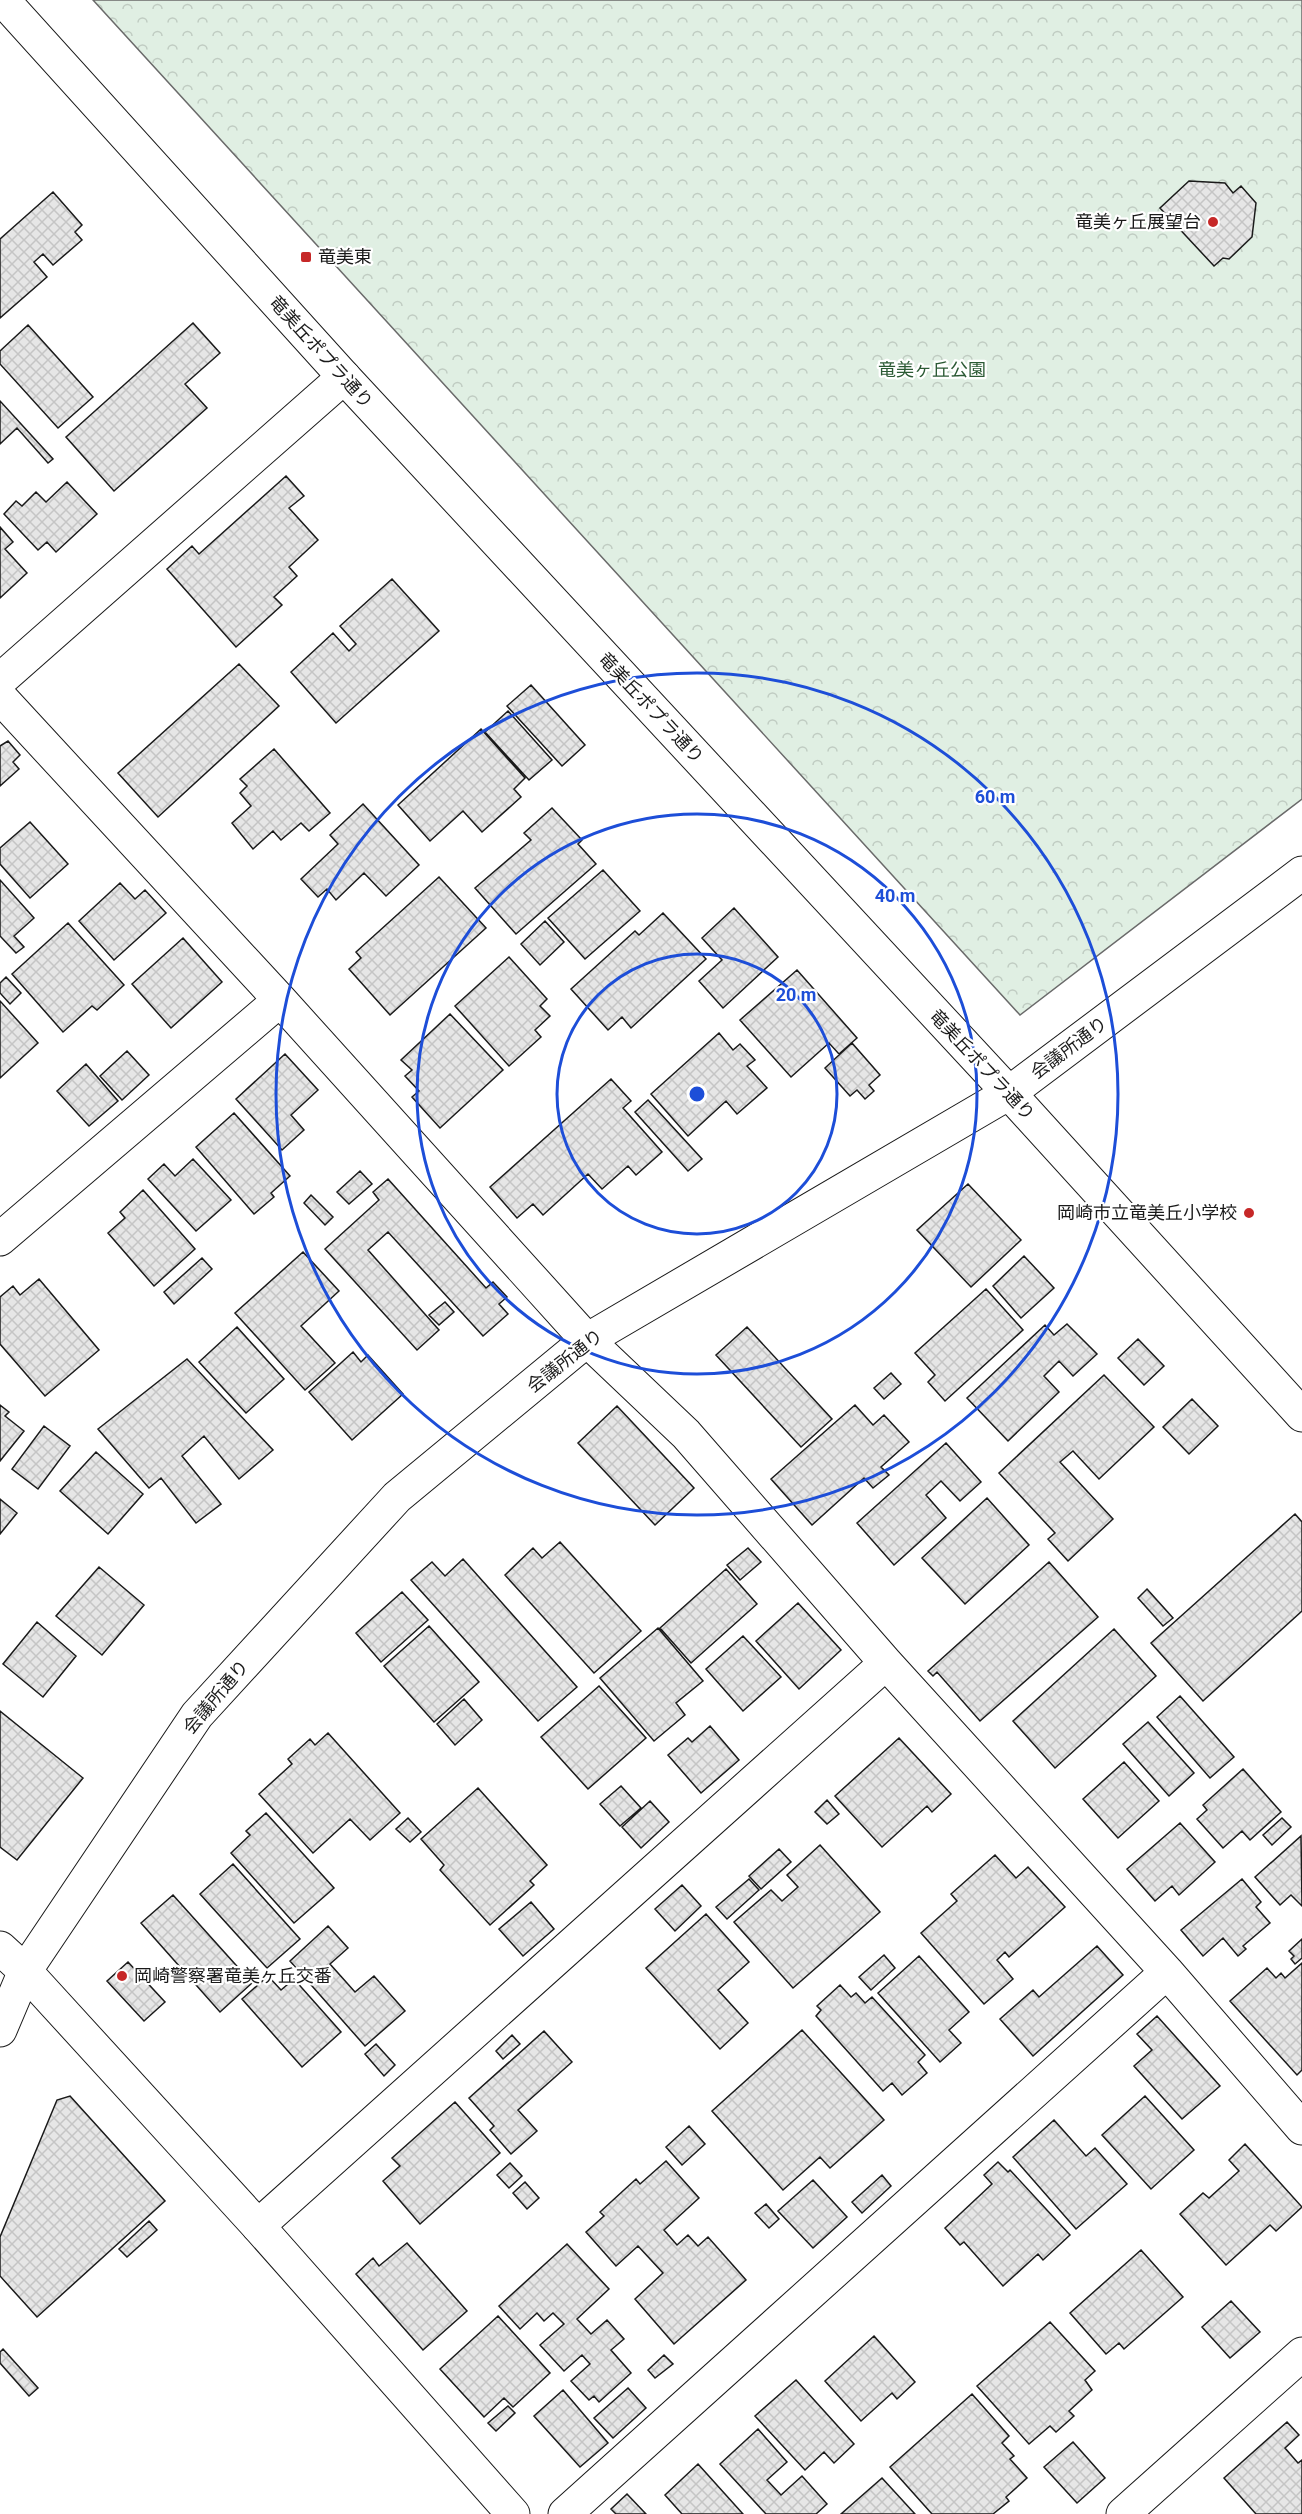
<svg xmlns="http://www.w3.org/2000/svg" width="1302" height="2514" font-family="Roboto,'Noto Sans JP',sans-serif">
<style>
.forest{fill:url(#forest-crowns);stroke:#6a6a6a;stroke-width:1.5}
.building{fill:url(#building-cross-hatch);stroke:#1a1a1a;stroke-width:1.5}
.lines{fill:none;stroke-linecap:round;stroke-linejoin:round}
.minor-casing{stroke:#1a1a1a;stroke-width:35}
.tertiary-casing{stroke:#1a1a1a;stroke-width:35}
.minor{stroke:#fff;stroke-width:33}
.tertiary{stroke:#fff;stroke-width:33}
.ring{fill:none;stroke:#1d4ed8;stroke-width:3}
.poi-dot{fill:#c62828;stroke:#fff;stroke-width:2}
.labels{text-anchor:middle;stroke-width:4.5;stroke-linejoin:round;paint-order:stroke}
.poi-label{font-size:18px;fill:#1a1a1a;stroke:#fff;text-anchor:end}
.street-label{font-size:18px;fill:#1a1a1a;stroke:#fff}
.park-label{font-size:18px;fill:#2b5a34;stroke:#fff}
.centre{fill:#1d4ed8;stroke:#fff;stroke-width:3}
.ring-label{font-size:18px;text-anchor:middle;font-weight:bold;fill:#1d4ed8;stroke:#fff;stroke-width:4.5;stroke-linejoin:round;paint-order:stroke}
</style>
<defs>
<pattern id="forest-crowns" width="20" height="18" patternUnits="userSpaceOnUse" patternTransform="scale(1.5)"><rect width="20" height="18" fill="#e0efe3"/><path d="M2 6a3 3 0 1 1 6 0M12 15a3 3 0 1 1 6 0" fill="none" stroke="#c0ccc2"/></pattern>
<pattern id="building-cross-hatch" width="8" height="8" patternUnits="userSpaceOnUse" patternTransform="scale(1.5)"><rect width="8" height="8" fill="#e6e6e6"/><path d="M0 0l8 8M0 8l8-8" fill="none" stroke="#c5c5c5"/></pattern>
</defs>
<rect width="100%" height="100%" fill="#fff"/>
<path class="forest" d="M 93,0 L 1302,0 L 1302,799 L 1020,1015 Z"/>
<path class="building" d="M 1189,181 L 1225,183 L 1233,193 L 1241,186 L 1256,203 L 1252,237 L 1229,259 L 1223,258 L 1214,266 L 1160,208 Z
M 53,192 L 82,225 L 75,232 L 82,240 L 53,265 L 43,254 L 34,262 L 47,277 L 0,318 L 0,239 Z
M 193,323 L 220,353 L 185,384 L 207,408 L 114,491 L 66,437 Z
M 28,325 L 93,397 L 58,428 L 0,364 L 0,351 Z
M 0,401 L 53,459 L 48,463 L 17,428 L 0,444 Z
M 286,476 L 304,496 L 289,508 L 318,540 L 289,567 L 297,576 L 274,597 L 282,605 L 236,647 L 167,569 L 192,546 L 199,554 Z
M 67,482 L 97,514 L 56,552 L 47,542 L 38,550 L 4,514 L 16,501 L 22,506 L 36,492 L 46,502 Z
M 0,527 L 13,542 L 5,549 L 27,573 L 0,598 Z
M 392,579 L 439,631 L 336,723 L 291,672 L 333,633 L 349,651 L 356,644 L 340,626 Z
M 239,664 L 279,706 L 158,817 L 118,773 Z
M 531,685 L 585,745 L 562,766 L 507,706 Z
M 508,711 L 552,760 L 529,780 L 485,732 Z
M 481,729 L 525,778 L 514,789 L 521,797 L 482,832 L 463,811 L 430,841 L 398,805 Z
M 8,741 L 20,755 L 13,762 L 19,769 L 0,786 L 0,746 Z
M 274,749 L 330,813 L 309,831 L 301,823 L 281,840 L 273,831 L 253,849 L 232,823 L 251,806 L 240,793 L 247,786 L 240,779 Z
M 363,804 L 419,865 L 386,896 L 364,873 L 336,900 L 327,889 L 318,897 L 301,879 L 338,844 L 330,835 Z
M 552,808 L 582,840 L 578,844 L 596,864 L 516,934 L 475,888 L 531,840 L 524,833 Z
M 30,822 L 68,864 L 30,898 L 0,864 L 0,848 Z
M 603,870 L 640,911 L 585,959 L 548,918 Z
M 439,877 L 486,928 L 390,1015 L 349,969 L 361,958 L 356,952 Z
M 0,880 L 34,918 L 14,936 L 24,947 L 16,953 L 0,936 Z
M 120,883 L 135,899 L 145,890 L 166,913 L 114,960 L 79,921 Z
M 734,908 L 778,957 L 723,1008 L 699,981 L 722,960 L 702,938 Z
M 663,913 L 706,959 L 631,1028 L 622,1017 L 608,1030 L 571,989 L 635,931 L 639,935 Z
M 545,921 L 564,942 L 540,965 L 521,944 Z
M 68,923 L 124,985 L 97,1010 L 92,1006 L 63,1032 L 12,974 Z
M 183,938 L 222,982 L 171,1028 L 132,984 Z
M 509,957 L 547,999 L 540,1006 L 550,1016 L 535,1030 L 541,1037 L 509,1066 L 455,1006 Z
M 797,970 L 857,1038 L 839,1054 L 829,1043 L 791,1077 L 740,1020 Z
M 6,977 L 21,993 L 10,1004 L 0,993 L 0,983 Z
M 0,1001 L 38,1043 L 0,1078 Z
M 450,1014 L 503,1070 L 440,1128 L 412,1097 L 419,1091 L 405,1076 L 412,1070 L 401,1060 Z
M 719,1033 L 733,1050 L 740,1044 L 755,1060 L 747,1066 L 767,1088 L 737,1114 L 726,1101 L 688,1136 L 651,1094 Z
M 852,1043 L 880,1075 L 869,1085 L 874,1091 L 865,1099 L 857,1090 L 850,1096 L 825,1068 Z
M 127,1051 L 149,1075 L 122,1100 L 100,1076 Z
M 285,1054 L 318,1090 L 291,1115 L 304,1130 L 282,1150 L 236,1099 Z
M 86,1064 L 118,1101 L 89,1126 L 57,1091 Z
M 611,1079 L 631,1101 L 623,1108 L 662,1152 L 636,1175 L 628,1166 L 602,1189 L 588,1174 L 543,1215 L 533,1204 L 517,1218 L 490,1187 Z
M 648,1100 L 702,1159 L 688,1171 L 635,1112 Z
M 234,1113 L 290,1176 L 271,1193 L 274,1197 L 254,1214 L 196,1147 Z
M 193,1159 L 231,1200 L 196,1231 L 148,1179 L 164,1164 L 175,1176 Z
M 360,1171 L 372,1184 L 349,1204 L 337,1192 Z
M 388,1179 L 486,1288 L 493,1282 L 507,1297 L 499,1304 L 508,1314 L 483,1336 L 388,1232 L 368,1250 L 439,1330 L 417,1350 L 325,1249 L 379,1200 L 373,1192 Z
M 968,1184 L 1021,1240 L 971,1287 L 917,1230 Z
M 143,1190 L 195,1249 L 154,1286 L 108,1233 L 125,1218 L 120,1212 Z
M 311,1195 L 333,1217 L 325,1225 L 304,1203 Z
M 303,1252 L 339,1291 L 301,1326 L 335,1363 L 305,1390 L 235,1313 Z
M 1024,1256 L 1054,1288 L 1021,1318 L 993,1286 Z
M 202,1258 L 212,1269 L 174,1304 L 164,1292 Z
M 39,1279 L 99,1350 L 45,1396 L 0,1344 L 0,1297 L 13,1286 L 20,1295 Z
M 986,1289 L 1023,1330 L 945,1401 L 928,1382 L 935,1375 L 915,1353 Z
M 445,1302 L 454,1312 L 439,1325 L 429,1315 Z
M 1067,1324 L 1097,1354 L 1073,1376 L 1059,1361 L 1044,1376 L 1059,1392 L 1008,1441 L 967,1398 L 1045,1325 L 1054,1335 Z
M 237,1327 L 284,1379 L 246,1413 L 199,1362 Z
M 747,1327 L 832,1419 L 801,1447 L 716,1355 Z
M 1138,1339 L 1164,1366 L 1144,1385 L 1118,1358 Z
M 353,1352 L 361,1362 L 368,1355 L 403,1394 L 352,1440 L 309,1392 Z
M 187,1359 L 273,1450 L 239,1479 L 204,1436 L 182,1456 L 221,1504 L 196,1523 L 161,1478 L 149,1488 L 98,1429 Z
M 891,1373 L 901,1384 L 884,1399 L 874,1388 Z
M 1104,1375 L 1154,1427 L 1099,1479 L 1073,1451 L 1060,1462 L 1113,1519 L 1068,1561 L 1048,1539 L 1055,1533 L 999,1473 Z
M 1192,1399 L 1218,1426 L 1189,1454 L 1163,1427 Z
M 0,1405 L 9,1412 L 5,1416 L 24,1431 L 0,1461 Z
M 855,1405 L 873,1425 L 884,1415 L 909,1442 L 881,1467 L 889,1475 L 873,1488 L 864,1478 L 812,1525 L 771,1479 Z
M 617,1406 L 694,1488 L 655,1525 L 578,1443 Z
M 44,1426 L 70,1446 L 38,1489 L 12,1469 Z
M 946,1443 L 981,1482 L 960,1501 L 941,1481 L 926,1495 L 946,1518 L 894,1565 L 857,1523 Z
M 96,1452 L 143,1494 L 108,1534 L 60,1491 Z
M 987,1498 L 1029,1545 L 965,1604 L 922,1558 Z
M 0,1499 L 17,1513 L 0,1534 Z
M 1295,1514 L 1302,1522 L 1302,1611 L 1203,1701 L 1151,1643 Z
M 560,1542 L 641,1631 L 594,1673 L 505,1575 L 533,1548 L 542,1558 Z
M 748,1548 L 761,1562 L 740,1580 L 727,1565 Z
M 463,1559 L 577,1687 L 538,1721 L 411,1580 L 432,1562 L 445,1576 Z
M 1049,1562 L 1098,1617 L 980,1721 L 937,1672 L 933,1676 L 928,1671 Z
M 99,1567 L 144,1605 L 102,1655 L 56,1616 Z
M 726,1569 L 757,1604 L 691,1663 L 660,1628 Z
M 1147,1589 L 1173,1618 L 1163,1626 L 1138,1598 Z
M 402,1592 L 428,1620 L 381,1662 L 356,1633 Z
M 798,1603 L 841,1650 L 799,1689 L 756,1641 Z
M 37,1622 L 76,1656 L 43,1697 L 3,1664 Z
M 429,1626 L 479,1682 L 434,1722 L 384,1666 Z
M 658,1628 L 703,1681 L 676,1703 L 685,1715 L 654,1741 L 600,1678 Z
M 1114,1629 L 1156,1676 L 1055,1768 L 1013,1721 Z
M 743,1636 L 781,1677 L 743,1711 L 706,1669 Z
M 599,1686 L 646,1738 L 588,1789 L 541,1737 Z
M 1180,1696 L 1234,1757 L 1210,1778 L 1157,1717 Z
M 464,1699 L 482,1720 L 455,1745 L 437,1724 Z
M 0,1711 L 83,1778 L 17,1860 L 0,1847 Z
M 1148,1722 L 1194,1773 L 1169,1796 L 1123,1744 Z
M 710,1726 L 739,1760 L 701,1793 L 668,1755 L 688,1738 L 692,1742 Z
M 328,1733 L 400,1813 L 370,1840 L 350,1819 L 313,1853 L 259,1794 L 292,1764 L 288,1759 L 310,1739 L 315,1745 Z
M 899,1738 L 951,1794 L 932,1812 L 927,1806 L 882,1847 L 835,1796 Z
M 1124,1762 L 1159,1801 L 1118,1838 L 1083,1799 Z
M 1243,1769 L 1281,1812 L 1250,1840 L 1242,1831 L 1223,1848 L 1197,1819 L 1207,1810 L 1203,1805 Z
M 621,1786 L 641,1808 L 620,1826 L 600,1804 Z
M 478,1788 L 547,1865 L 530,1881 L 534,1885 L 490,1925 L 440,1870 L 444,1865 L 421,1839 Z
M 827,1800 L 839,1814 L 827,1824 L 815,1812 Z
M 650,1801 L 669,1822 L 641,1848 L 622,1827 Z
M 266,1813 L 334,1888 L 294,1923 L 231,1853 L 250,1835 L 246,1831 Z
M 408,1818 L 421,1832 L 410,1842 L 396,1829 Z
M 1282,1818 L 1291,1827 L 1272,1845 L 1263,1835 Z
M 1180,1823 L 1215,1862 L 1179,1895 L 1172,1886 L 1155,1901 L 1127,1869 Z
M 1301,1836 L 1302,1906 L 1291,1895 L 1280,1905 L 1255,1877 Z
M 820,1845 L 880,1912 L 793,1988 L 734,1922 L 771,1890 L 782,1901 L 798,1887 L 787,1875 Z
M 779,1849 L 791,1862 L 761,1889 L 749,1876 Z
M 995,1855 L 1016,1878 L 1028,1867 L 1065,1907 L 1009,1957 L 1005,1952 L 997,1960 L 1013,1979 L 984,2004 L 921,1933 L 957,1901 L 951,1894 Z
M 233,1864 L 300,1939 L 267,1968 L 200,1894 Z
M 749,1879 L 759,1890 L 727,1919 L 716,1907 Z
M 1242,1879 L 1261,1902 L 1256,1907 L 1270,1923 L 1243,1946 L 1246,1949 L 1238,1956 L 1223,1938 L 1203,1956 L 1181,1930 Z
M 682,1885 L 701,1906 L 675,1931 L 655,1909 Z
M 173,1895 L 252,1983 L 220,2012 L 141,1923 Z
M 531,1902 L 554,1929 L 523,1956 L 499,1929 Z
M 706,1914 L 749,1962 L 718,1990 L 748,2023 L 720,2049 L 646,1968 Z
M 328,1926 L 348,1948 L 330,1964 L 355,1992 L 374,1976 L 405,2011 L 365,2046 L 290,1961 Z
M 1302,1939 L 1302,1958 L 1295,1964 L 1291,1959 L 1294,1956 L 1289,1951 Z
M 1097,1946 L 1123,1975 L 1033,2056 L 1000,2019 L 1033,1990 L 1039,1997 Z
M 884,1955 L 895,1968 L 871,1990 L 859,1977 Z
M 919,1956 L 969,2012 L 949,2030 L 961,2043 L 940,2062 L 878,1993 Z
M 128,1962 L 165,2002 L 144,2021 L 107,1981 Z
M 1302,1963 L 1302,2070 L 1297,2075 L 1230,2001 L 1267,1968 L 1276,1978 L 1281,1973 L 1285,1978 Z
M 268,1976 L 281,1990 L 294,1979 L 341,2032 L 302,2067 L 242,1999 Z
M 840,1985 L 851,1997 L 856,1993 L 865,2003 L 872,1997 L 925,2055 L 918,2062 L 927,2073 L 902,2095 L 892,2083 L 883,2091 L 816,2016 L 821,2010 L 817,2006 Z
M 1157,2016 L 1220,2086 L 1182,2119 L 1134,2066 L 1152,2050 L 1137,2034 Z
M 802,2030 L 884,2120 L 830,2168 L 820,2157 L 783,2190 L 712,2111 Z
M 544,2031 L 572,2062 L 518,2110 L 537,2131 L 511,2154 L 490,2130 L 494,2126 L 469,2098 Z
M 512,2035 L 520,2044 L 503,2059 L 496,2051 Z
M 376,2044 L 395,2065 L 384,2076 L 365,2054 Z
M 70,2096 L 165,2201 L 37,2317 L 0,2276 L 0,2237 L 57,2100 Z
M 1145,2096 L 1194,2150 L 1151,2189 L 1102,2135 Z
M 455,2102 L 500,2153 L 420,2224 L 383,2181 L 400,2166 L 392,2158 Z
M 1054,2120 L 1086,2156 L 1095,2148 L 1127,2184 L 1076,2229 L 1013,2157 Z
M 689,2126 L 705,2144 L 682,2165 L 666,2147 Z
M 1245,2144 L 1302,2207 L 1276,2231 L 1270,2225 L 1226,2265 L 1180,2214 L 1203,2193 L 1209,2198 L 1239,2171 L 1229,2160 Z
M 666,2161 L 699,2198 L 664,2230 L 677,2245 L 688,2235 L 698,2246 L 708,2237 L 746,2280 L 674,2344 L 635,2299 L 663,2273 L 638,2246 L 616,2266 L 586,2232 L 604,2216 L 600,2212 L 636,2179 L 640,2184 Z
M 998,2162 L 1008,2172 L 1010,2170 L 1070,2235 L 1043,2260 L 1038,2254 L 1003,2286 L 964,2242 L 960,2245 L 945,2228 L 992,2184 L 984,2175 Z
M 510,2163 L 522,2176 L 509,2188 L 497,2175 Z
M 882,2175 L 891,2186 L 862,2213 L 852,2202 Z
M 813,2180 L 847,2217 L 813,2248 L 778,2211 Z
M 525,2182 L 539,2198 L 527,2209 L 513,2193 Z
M 766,2204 L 779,2219 L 769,2228 L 755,2213 Z
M 149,2221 L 157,2230 L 127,2257 L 119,2249 Z
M 407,2243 L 467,2311 L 423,2350 L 356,2274 L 373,2258 L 379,2266 Z
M 567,2244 L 609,2289 L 577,2319 L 591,2334 L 607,2320 L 624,2339 L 611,2350 L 631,2373 L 599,2402 L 594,2396 L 589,2400 L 571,2381 L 590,2364 L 582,2355 L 564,2371 L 540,2345 L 564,2324 L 553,2313 L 544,2321 L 537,2313 L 520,2329 L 499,2306 Z
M 1141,2250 L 1183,2297 L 1124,2349 L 1119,2343 L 1106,2354 L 1070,2313 Z
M 1231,2301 L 1260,2332 L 1230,2358 L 1202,2327 Z
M 498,2316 L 550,2373 L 513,2407 L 504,2398 L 484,2417 L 440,2369 Z
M 1050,2322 L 1095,2371 L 1085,2380 L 1092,2390 L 1069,2411 L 1074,2416 L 1056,2432 L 1050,2426 L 1029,2444 L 977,2386 Z
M 874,2336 L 915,2382 L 897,2399 L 892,2393 L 861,2421 L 825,2381 Z
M 3,2349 L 38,2388 L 29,2396 L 0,2363 L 0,2352 Z
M 664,2355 L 673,2364 L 655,2378 L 648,2370 Z
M 796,2380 L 854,2444 L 834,2463 L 824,2452 L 805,2470 L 755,2416 Z
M 628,2388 L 646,2408 L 613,2438 L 594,2418 Z
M 563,2390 L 608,2443 L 580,2467 L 534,2416 Z
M 972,2394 L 1009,2436 L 1002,2443 L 1014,2456 L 1010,2459 L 1027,2478 L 1006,2497 L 1009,2501 L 993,2514 L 932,2514 L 890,2467 Z
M 508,2406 L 515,2413 L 496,2431 L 488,2423 Z
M 1287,2422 L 1299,2435 L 1285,2448 L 1298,2463 L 1302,2460 L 1302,2514 L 1256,2514 L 1224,2478 Z
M 758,2429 L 787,2462 L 767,2480 L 781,2495 L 802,2476 L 827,2504 L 816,2514 L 766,2514 L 720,2464 Z
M 1073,2442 L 1105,2478 L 1077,2503 L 1044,2467 Z
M 698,2464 L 743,2514 L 682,2514 L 665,2495 Z
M 882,2478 L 915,2514 L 841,2514 Z
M 627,2494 L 646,2514 L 616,2514 L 611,2509 Z"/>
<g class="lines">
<defs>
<path id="minor" d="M 0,680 L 344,377
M 0,697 L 280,1000 L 587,1340 L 686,1434 L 886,1663 L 1167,1972 L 1302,2128
M 0,1239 L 280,1000
M 0,1948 L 25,1971
M 258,2226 L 886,1663
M 565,2514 L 1167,1972
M 1123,2514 L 1302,2354"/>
<path id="tertiary" d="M 3,0 L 344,377 L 1009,1093 L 1302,1415
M 25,1971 L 258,2226 L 513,2514
M 0,2030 L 25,1971 L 197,1715 L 397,1497 L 587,1340 L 1009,1093 L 1302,873"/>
</defs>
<use href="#minor" class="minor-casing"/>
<use href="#tertiary" class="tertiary-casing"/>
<use href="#minor" class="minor"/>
<use href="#tertiary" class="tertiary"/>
</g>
<g class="ring">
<circle cx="697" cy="1094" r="140"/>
<circle cx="697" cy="1094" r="280"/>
<circle cx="697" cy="1094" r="421"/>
</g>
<g class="poi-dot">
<circle cx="1213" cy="222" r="6"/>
<rect x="300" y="251" width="12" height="12" rx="3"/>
<circle cx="1249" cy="1213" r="6"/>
<circle cx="122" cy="1976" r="6"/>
</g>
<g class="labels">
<g class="poi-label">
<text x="1201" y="228">竜美ヶ丘展望台</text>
<text x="318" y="263" text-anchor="start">竜美東</text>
<text x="1237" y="1219">岡崎市立竜美丘小学校</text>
<text x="134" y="1982" text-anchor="start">岡崎警察署竜美ヶ丘交番</text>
</g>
<g class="street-label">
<text transform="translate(321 352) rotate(48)" y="6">竜美丘ポプラ通り</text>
<text transform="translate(651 708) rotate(47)" y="6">竜美丘ポプラ通り</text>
<text transform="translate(1069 1048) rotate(-37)" y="6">会議所通り</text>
<text transform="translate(982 1065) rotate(47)" y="6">竜美丘ポプラ通り</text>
<text transform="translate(565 1361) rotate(-38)" y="6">会議所通り</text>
<text transform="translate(216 1697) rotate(-50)" y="6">会議所通り</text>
</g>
<g class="park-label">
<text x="932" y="376">竜美ヶ丘公園</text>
</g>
</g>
<circle cx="697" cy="1094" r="9" class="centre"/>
<g class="ring-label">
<text x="995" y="803">60 m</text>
<text x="895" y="902">40 m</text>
<text x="796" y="1001">20 m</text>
</g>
</svg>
